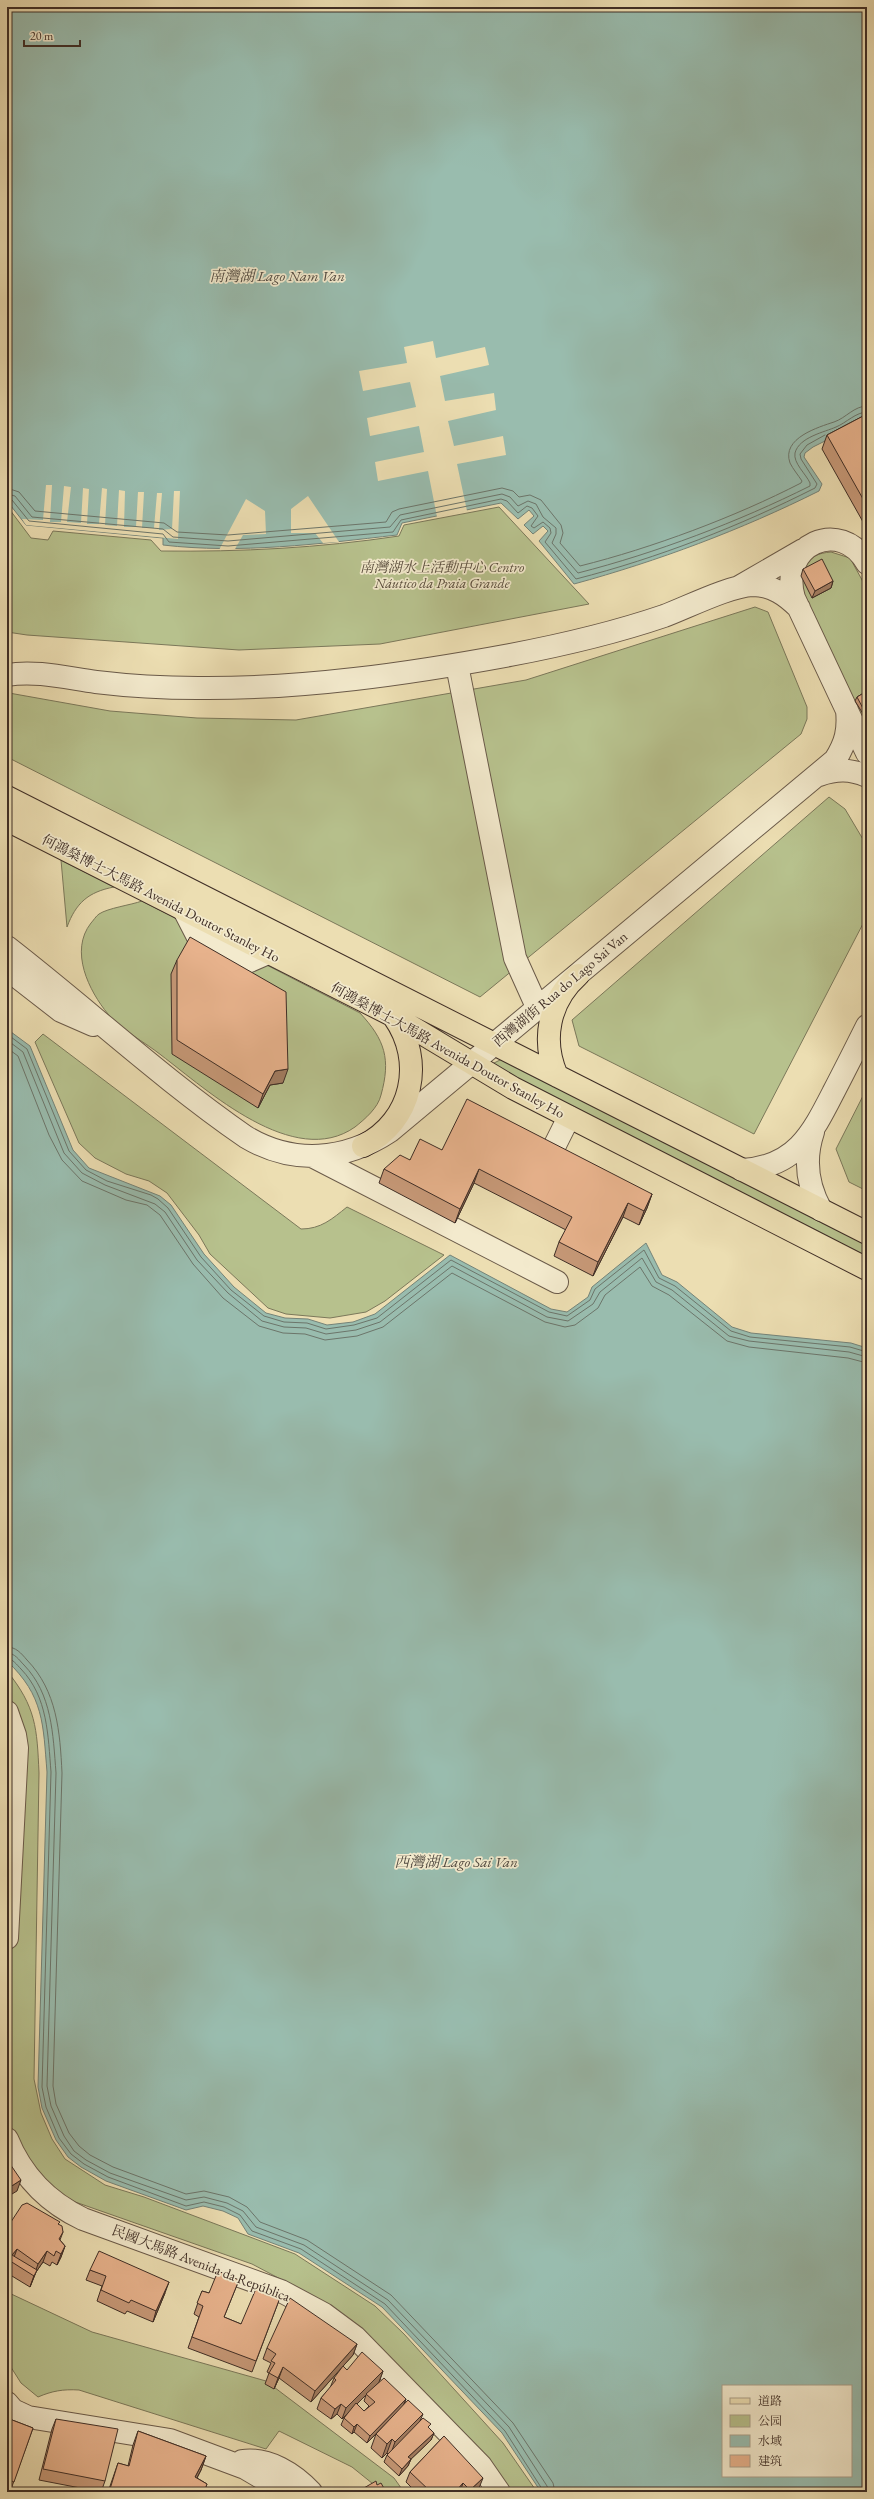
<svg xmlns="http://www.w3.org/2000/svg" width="874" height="2499" font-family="'EB Garamond','Noto Serif SC',serif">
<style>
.green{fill:#b7c18d;stroke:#7b785a}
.water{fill:#99bcae;stroke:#758378;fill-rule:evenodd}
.pier{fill:#ecdeb2}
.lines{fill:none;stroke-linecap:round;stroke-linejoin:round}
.shore{stroke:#6c756a;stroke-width:1}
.minor-casing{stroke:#6a5a49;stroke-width:24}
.major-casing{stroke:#3f2e26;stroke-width:24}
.minor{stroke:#f3eacd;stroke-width:22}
.major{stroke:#ecdeb2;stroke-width:22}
.wall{fill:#c79978;stroke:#3f2e26;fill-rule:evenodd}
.shaded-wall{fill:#a27d62;stroke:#3f2e26}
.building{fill:#e7b28c;stroke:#3f2e26}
.labels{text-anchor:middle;stroke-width:3.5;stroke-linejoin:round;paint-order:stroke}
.park-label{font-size:14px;font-style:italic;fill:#574b3b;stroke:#f3eacd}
.street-label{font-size:14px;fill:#3f2e26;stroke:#f3eacd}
.water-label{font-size:15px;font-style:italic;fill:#514a41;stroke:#f3eacd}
</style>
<rect width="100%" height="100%" fill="#ecdeb2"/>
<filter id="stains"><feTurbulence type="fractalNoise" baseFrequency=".005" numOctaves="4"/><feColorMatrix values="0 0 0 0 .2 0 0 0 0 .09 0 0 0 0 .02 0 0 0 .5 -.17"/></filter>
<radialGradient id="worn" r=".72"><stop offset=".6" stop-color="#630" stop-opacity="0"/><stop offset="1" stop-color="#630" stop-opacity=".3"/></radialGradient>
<path class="green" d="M 7,506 L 31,538 L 48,540 L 53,531 L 151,540 L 161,551 C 241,552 319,548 399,536 L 404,525 L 499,507 L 589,604 L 380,644 L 239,650 L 27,635 L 7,632 Z
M 831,552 L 850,558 L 867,589 L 867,731 L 801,591 C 801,568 805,554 831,552 Z
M 755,607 L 768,612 L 807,707 L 807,719 L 801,734 L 480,997 L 7,757 L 7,694 L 9,693 L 110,711 L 197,718 L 296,720 L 526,680 Z
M 829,797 L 845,809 L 867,846 L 867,916 L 754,1134 L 579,1046 L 572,1020 Z
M 61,860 L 114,887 C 88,892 76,903 67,927 Z
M 142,901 L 360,1013 C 385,1040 391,1059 381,1095 C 378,1108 365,1119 355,1127 C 294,1170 207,1090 161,1055 C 146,1043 120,1029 108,1014 C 89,991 69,951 91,923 C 93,921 96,916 99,914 C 108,908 131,905 142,901 Z
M 43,1034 L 301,1229 C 321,1229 332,1219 347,1207 L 444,1255 L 385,1301 L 366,1312 L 330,1318 L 286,1314 L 268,1308 L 210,1254 L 199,1235 L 167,1193 L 149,1181 L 126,1174 L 95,1158 L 79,1143 L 35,1042 Z
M 502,1059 L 867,1245 L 867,1259 L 503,1073 L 492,1064 Z
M 867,1088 L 867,1191 L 849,1182 L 836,1149 Z
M 7,1671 C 36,1707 37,1728 39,1773 L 34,2079 L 41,2113 L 52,2139 L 65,2159 L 105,2185 L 144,2197 L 295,2254 L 375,2306 L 404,2334 L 503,2443 L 537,2492 L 506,2492 L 320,2300 L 252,2264 L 61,2197 L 47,2187 L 7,2130 L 7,1959 L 18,1763 L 7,1708 Z
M 7,2292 L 92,2332 L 266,2381 L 394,2478 L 404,2492 L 383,2492 L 352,2467 L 279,2431 L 266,2449 L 79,2390 C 63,2389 52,2391 38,2397 L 21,2383 L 7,2361 Z"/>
<path class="water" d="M 7,7 L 867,7 L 867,420 L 813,447 L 805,453 L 804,457 L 822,484 L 819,491 C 741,530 658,561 574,584 L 539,541 L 548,531 L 543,526 L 533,534 L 524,525 L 534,516 L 529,510 L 518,519 L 501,503 L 402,523 L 397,535 C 319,544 240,554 163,545 L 163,538 L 26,525 L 7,501 Z
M 7,1029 L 30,1046 L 73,1150 L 89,1168 L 160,1196 L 171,1205 L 204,1254 L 234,1287 L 266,1313 L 285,1318 L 308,1319 L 327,1325 L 353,1322 L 375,1314 L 450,1255 L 551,1309 L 567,1312 L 588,1297 L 592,1287 L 646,1243 L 662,1275 L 677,1282 L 732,1327 L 751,1333 L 851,1343 L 867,1348 L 867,2492 L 541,2492 L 502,2433 L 382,2307 L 299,2253 L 248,2234 L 238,2218 L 223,2211 L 203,2206 L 186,2210 L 106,2181 L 81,2167 L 68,2157 L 56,2140 L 42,2108 L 38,2087 L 47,1772 C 43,1724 44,1696 7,1661 ZM 723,2386 L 851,2386 L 851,2476 L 723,2476 Z"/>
<path class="pier" d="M 433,341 L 436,358 L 485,347 L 489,365 L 440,376 L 445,401 L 494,393 L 496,410 L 448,421 L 454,446 L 503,436 L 506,455 L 457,464 L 467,511 L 437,517 L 428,471 L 378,481 L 375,462 L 424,452 L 419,426 L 370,436 L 367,418 L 416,407 L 410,382 L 363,391 L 359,371 L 407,363 L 404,347 Z
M 46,485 L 52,485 L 50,522 L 61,522 L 64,486 L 71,487 L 67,522 L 81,523 L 83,488 L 89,489 L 87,524 L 99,524 L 102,488 L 107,489 L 105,525 L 117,526 L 119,490 L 125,491 L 124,527 L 136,527 L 138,492 L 144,492 L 142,528 L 154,528 L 157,493 L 162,493 L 159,530 L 172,529 L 174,491 L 180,491 L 178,539 L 26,525 L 22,519 L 43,520 Z
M 308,496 L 339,542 L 323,543 L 315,533 L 291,533 L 291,509 Z
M 246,499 L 265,511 L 266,534 L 243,535 L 235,549 L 219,550 Z"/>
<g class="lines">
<path class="shore" d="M 7,488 L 19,492 L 35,511 L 164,523 L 177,532 L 228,535 L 386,522 L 392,512 L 399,509 L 502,488 L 513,491 L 519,497 L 530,495 L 541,500 L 561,525 L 563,533 L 560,543 L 580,566 C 652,548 735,517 801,483 L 802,481 C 798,475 793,469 790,463 C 781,438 819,427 834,422 C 846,418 854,406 867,406
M 7,494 L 15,496 L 32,517 L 163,529 L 173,537 L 228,541 L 390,527 L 400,515 L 502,494 L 510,497 L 518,506 L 528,501 L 536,504 L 543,517 L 556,528 L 556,534 L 552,543 L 578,573 C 656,553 738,522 810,486 L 810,483 C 806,474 793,463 795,453 C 799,437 825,432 836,427 C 846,423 856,412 867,412
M 7,499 L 12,500 L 29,521 L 163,534 L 169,542 L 228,546 L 393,532 L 401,520 L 501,499 L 507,501 L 518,513 L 527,506 L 532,508 L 538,516 L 531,526 L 534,528 L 543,522 L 550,528 L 551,533 L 545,542 L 576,579 C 658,558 740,526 815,488 L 817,484 L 801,459 L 800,454 L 807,445 L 825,435
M 7,1034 L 27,1049 L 69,1151 L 86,1170 L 107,1181 L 151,1195 L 158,1199 L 168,1208 L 201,1257 L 231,1290 L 264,1316 L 284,1322 L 307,1323 L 326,1329 L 354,1325 L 377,1318 L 451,1260 L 549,1312 L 567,1316 L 590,1300 L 595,1289 L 644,1250 L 659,1278 L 675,1286 L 731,1331 L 750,1337 L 850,1347 L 867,1352
M 7,1040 L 23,1052 L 64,1153 L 82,1173 L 105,1185 L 155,1204 L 165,1212 L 197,1260 L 228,1293 L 262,1321 L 284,1327 L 306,1328 L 326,1334 L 356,1330 L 380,1322 L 452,1266 L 547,1317 L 568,1321 L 593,1304 L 600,1292 L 642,1258 L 656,1282 L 672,1290 L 729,1336 L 749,1341 L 849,1352 L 867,1357
M 7,1048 L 18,1056 L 49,1135 L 62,1160 L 82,1181 L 126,1200 L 147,1205 L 160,1215 L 193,1264 L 223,1298 L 259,1326 L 283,1333 L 305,1334 L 325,1340 L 357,1336 L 383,1327 L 452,1273 L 545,1322 L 565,1327 L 575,1325 L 598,1308 L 605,1295 L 640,1267 L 652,1286 L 669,1295 L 727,1341 L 749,1347 L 848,1358 L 867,1363
M 7,1647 C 16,1647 21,1653 27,1660 C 57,1691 60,1732 62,1773 L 53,2086 L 56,2104 L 69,2133 L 79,2146 L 90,2155 L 113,2167 L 186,2194 L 204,2191 L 229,2197 L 247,2207 L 260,2222 L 307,2240 L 391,2295 L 513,2423 L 553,2483 L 555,2492
M 7,1653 C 15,1653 19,1660 24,1665 C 52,1694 53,1734 56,1773 L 47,2086 L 51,2106 L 64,2136 L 74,2151 L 86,2160 L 110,2173 L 186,2200 L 204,2197 L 227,2203 L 243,2211 L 256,2227 L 304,2245 L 388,2300 L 509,2427 L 547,2486 L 549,2492
M 7,1658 C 13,1659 17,1665 21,1669 C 48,1697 48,1736 51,1772 L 42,2087 L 46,2107 L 59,2138 L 71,2154 L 84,2164 L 108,2177 L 186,2206 L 204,2202 L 224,2207 L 240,2215 L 252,2231 L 301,2249 L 385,2304 L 505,2431 L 544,2492"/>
<defs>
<path id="minor" d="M 867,563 C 841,517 778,544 794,598 L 867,753
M 739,587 L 803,550
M 457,665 L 515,958 L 538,1009
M 7,675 C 36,670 67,678 96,682 C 129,686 165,688 198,688 C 303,689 407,674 510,655 C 563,645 614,633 664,616 C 688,607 729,586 753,585 C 772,585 786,595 799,608
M 819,775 C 837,769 850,769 867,776
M 184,910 L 200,941 L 245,963 L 268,953
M 7,947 C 87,1009 162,1079 246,1137 C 293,1165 345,1161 390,1131 L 835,760 C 846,743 849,730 847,710
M 7,969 L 61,1011 L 93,1025
M 813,1132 C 804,1159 807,1185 821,1210
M 314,1157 L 557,1282
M 549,1157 L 569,1117
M 742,1170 C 796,1167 812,1134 834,1091 C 845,1070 856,1048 867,1026
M 7,1712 L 15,1735 L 17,1748 L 7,1938
M 7,2139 C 22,2176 47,2202 83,2219 L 281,2291 L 324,2314 L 355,2337 L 481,2466 L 499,2492
M 7,2403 L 13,2410 L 28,2417 L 170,2440 L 245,2468 L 286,2492
M 242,2461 C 268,2457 294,2474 311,2492"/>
<path id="major" d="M 7,797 L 867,1233
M 7,820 L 390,1014 L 513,1088 L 867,1269
M 557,1076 C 541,1040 549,1001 578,975
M 363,1146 C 413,1121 425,1061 394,1017"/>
</defs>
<use href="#minor" class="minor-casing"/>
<use href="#major" class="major-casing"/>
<use href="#minor" class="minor"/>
<use href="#major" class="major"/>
</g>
<path class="wall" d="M 867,414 L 867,529 L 822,449 L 827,435 Z
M 803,569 L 833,581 L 831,588 L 812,598 L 801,576 Z
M 867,691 L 867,716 L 865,717 L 855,701 L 857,697 Z
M 177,960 L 283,1083 L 270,1085 L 258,1108 L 172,1054 L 171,974 Z
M 442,1150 L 652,1194 L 647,1208 L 639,1225 L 623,1217 L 593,1276 L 554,1256 L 559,1242 L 566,1230 L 474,1183 L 455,1223 L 379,1183 L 384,1169 L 410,1160 Z
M 59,2225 L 63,2232 L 60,2240 L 65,2246 L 61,2257 L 57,2265 L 52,2262 L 50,2266 L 43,2262 L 36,2272 L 30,2287 L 7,2273 L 7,2228 Z
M 90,2270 L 165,2293 L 153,2322 L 127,2311 L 125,2314 L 97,2301 L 102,2286 L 86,2280 Z
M 239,2280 L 224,2317 L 241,2324 L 281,2295 L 252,2372 L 188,2348 L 199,2317 L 194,2314 L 202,2291 L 209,2293 Z
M 357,2344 L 353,2355 L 311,2402 L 279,2378 L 274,2389 L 265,2384 L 269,2373 L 267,2372 L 271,2363 L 263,2359 L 267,2348 Z
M 347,2370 L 383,2371 L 379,2382 L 406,2399 L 404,2405 L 420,2421 L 434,2433 L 431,2440 L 411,2459 L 408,2466 L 399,2476 L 384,2462 L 387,2455 L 388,2454 L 387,2453 L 382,2458 L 371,2448 L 376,2434 L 367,2443 L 354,2432 L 352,2434 L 341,2425 L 344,2418 L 348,2413 L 342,2419 L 337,2414 L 331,2419 L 317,2409 L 321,2398 L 330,2388 L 334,2378 ZM 366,2395 L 364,2401 L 369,2406 L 364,2411 L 357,2404 Z
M 7,2418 L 33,2428 L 10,2492 L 7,2491 Z
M 56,2419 L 105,2481 L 101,2492 L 39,2480 L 52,2429 Z
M 138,2431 L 206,2456 L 201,2470 L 197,2478 L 207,2484 L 204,2492 L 108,2492 L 118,2463 L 128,2466 L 133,2445 Z
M 444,2436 L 479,2488 L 475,2492 L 416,2492 L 406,2482 L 410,2472 Z"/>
<path class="shaded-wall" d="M 833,581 L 831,588 L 812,598 L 815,591 Z
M 288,1069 L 283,1083 L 270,1085 L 258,1108 L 263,1094 L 275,1071 Z
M 479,1169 L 474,1183 L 455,1223 L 460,1209 Z
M 652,1194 L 647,1208 L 639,1225 L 644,1211 Z
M 628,1203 L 623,1217 L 593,1276 L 598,1262 Z
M 21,2180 L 17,2191 L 7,2197 L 7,2189 Z
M 65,2246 L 61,2257 L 57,2265 L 61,2254 Z
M 17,2249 L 13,2260 L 12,2255 Z
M 47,2251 L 43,2262 L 36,2272 L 30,2287 L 38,2264 Z
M 169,2282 L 165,2293 L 153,2322 L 156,2311 Z
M 357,2344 L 353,2355 L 311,2402 L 315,2391 Z
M 283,2367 L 279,2378 L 274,2389 L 278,2378 Z
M 383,2371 L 379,2382 L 342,2419 L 346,2408 Z
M 406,2399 L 403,2406 L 367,2443 L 370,2436 Z
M 341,2404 L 337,2414 L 331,2419 L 335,2409 Z
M 423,2414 L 417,2428 L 390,2456 L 395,2442 Z
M 357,2424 L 354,2432 L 352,2434 L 354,2427 Z
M 434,2433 L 431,2440 L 406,2464 L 408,2457 Z
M 392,2439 L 387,2453 L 382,2458 L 387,2444 Z
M 206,2456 L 201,2470 L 190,2491 L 195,2477 Z
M 411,2459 L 408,2466 L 399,2476 L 402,2469 Z
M 483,2478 L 479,2488 L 475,2492 L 469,2492 L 470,2490 Z
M 463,2483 L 460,2492 L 455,2492 Z"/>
<path class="building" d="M 867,414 L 867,506 L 827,435 Z
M 822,559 L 833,581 L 815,591 L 803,569 Z
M 867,691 L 867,713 L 866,714 L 857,697 Z
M 190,937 L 286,992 L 288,1069 L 275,1071 L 263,1094 L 177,1040 L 177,960 Z
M 467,1099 L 652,1194 L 644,1211 L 628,1203 L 598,1262 L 559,1242 L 572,1217 L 479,1169 L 460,1209 L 384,1169 L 400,1155 L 410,1160 L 420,1139 L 442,1150 Z
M 8,2161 L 21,2180 L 7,2189 L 7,2162 Z
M 27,2203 L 60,2222 L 58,2224 L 62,2226 L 63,2232 L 59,2239 L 65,2246 L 61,2254 L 56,2251 L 54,2256 L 47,2251 L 38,2264 L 17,2249 L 12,2255 L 37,2270 L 34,2276 L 7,2259 L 7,2228 L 22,2205 Z
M 99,2251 L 169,2282 L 156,2311 L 131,2300 L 129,2303 L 101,2290 L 106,2276 L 90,2270 Z
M 218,2271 L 239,2280 L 224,2317 L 241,2324 L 258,2284 L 281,2295 L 256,2361 L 192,2337 L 203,2306 L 197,2303 L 202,2291 L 209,2293 Z
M 290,2298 L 357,2344 L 315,2391 L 283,2367 L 278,2378 L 269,2373 L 275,2363 L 271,2361 L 276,2354 L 267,2348 Z
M 362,2352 L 383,2371 L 346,2408 L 341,2404 L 335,2409 L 321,2398 L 336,2380 L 334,2378 L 343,2366 L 347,2370 Z
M 384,2378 L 406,2399 L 370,2436 L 357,2424 L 354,2427 L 344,2418 L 356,2403 L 364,2411 L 375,2402 L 366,2394 Z
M 408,2400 L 423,2414 L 395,2442 L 392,2439 L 387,2444 L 376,2434 Z
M 7,2418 L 33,2428 L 14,2482 L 7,2479 Z
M 423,2418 L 431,2424 L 428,2427 L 434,2433 L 408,2457 L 411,2459 L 402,2469 L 387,2455 Z
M 56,2419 L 118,2429 L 105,2481 L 43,2469 Z
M 138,2431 L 206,2456 L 195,2477 L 207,2484 L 204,2492 L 119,2492 L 110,2489 L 118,2463 L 129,2466 Z
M 444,2436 L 483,2478 L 470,2490 L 463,2483 L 455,2492 L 448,2492 L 445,2490 L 443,2492 L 431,2492 L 410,2472 Z
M 376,2481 L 377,2485 L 381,2483 L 386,2492 L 357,2492 Z
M 340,2488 L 343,2492 L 332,2492 Z"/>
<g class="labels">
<g class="park-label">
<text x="442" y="572">南灣湖水上活動中心 Centro<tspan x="442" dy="16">Náutico da Praia Grande</tspan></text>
</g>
<g class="street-label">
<text transform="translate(161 898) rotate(27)" y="5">何鴻燊博士大馬路 Avenida Doutor Stanley Ho</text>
<text transform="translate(560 989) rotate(-40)" y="5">西灣湖街 Rua do Lago Sai Van</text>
<text transform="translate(448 1050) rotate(29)" y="5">何鴻燊博士大馬路 Avenida Doutor Stanley Ho</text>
<text transform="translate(201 2263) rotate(21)" y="5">民國大馬路 Avenida da República</text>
</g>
<g class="water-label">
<text x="277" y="281">南灣湖 Lago Nam Van</text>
<text x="456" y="1867">西灣湖 Lago Sai Van</text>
</g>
</g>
<rect width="874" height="2499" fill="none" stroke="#ecdeb2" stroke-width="24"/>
<rect x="8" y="8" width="858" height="2483" fill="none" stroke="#3f2e26" stroke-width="2"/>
<rect x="12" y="12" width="850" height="2475" fill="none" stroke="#3f2e26"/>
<rect x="722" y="2385" width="130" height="92" fill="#f3eacd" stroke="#ab9f8a"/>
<rect x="730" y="2398" width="20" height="6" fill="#ecdeb2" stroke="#ab9f8a"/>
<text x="758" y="2405" font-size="12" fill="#3f2e26">道路</text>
<rect x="730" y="2415" width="20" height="12" fill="#b7c18d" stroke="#ab9f8a"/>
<text x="758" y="2425" font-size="12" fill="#3f2e26">公园</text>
<rect x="730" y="2435" width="20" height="12" fill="#99bcae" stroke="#ab9f8a"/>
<text x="758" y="2445" font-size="12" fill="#3f2e26">水域</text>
<rect x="730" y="2455" width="20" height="12" fill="#e7b28c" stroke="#ab9f8a"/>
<text x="758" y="2465" font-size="12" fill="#3f2e26">建筑</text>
<path d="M24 40v6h56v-6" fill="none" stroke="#3f2e26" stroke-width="2"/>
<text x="30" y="40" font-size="12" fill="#3f2e26" stroke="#f3eacd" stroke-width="3" paint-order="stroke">20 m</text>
<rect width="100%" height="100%" filter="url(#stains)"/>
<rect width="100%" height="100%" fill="url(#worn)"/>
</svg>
